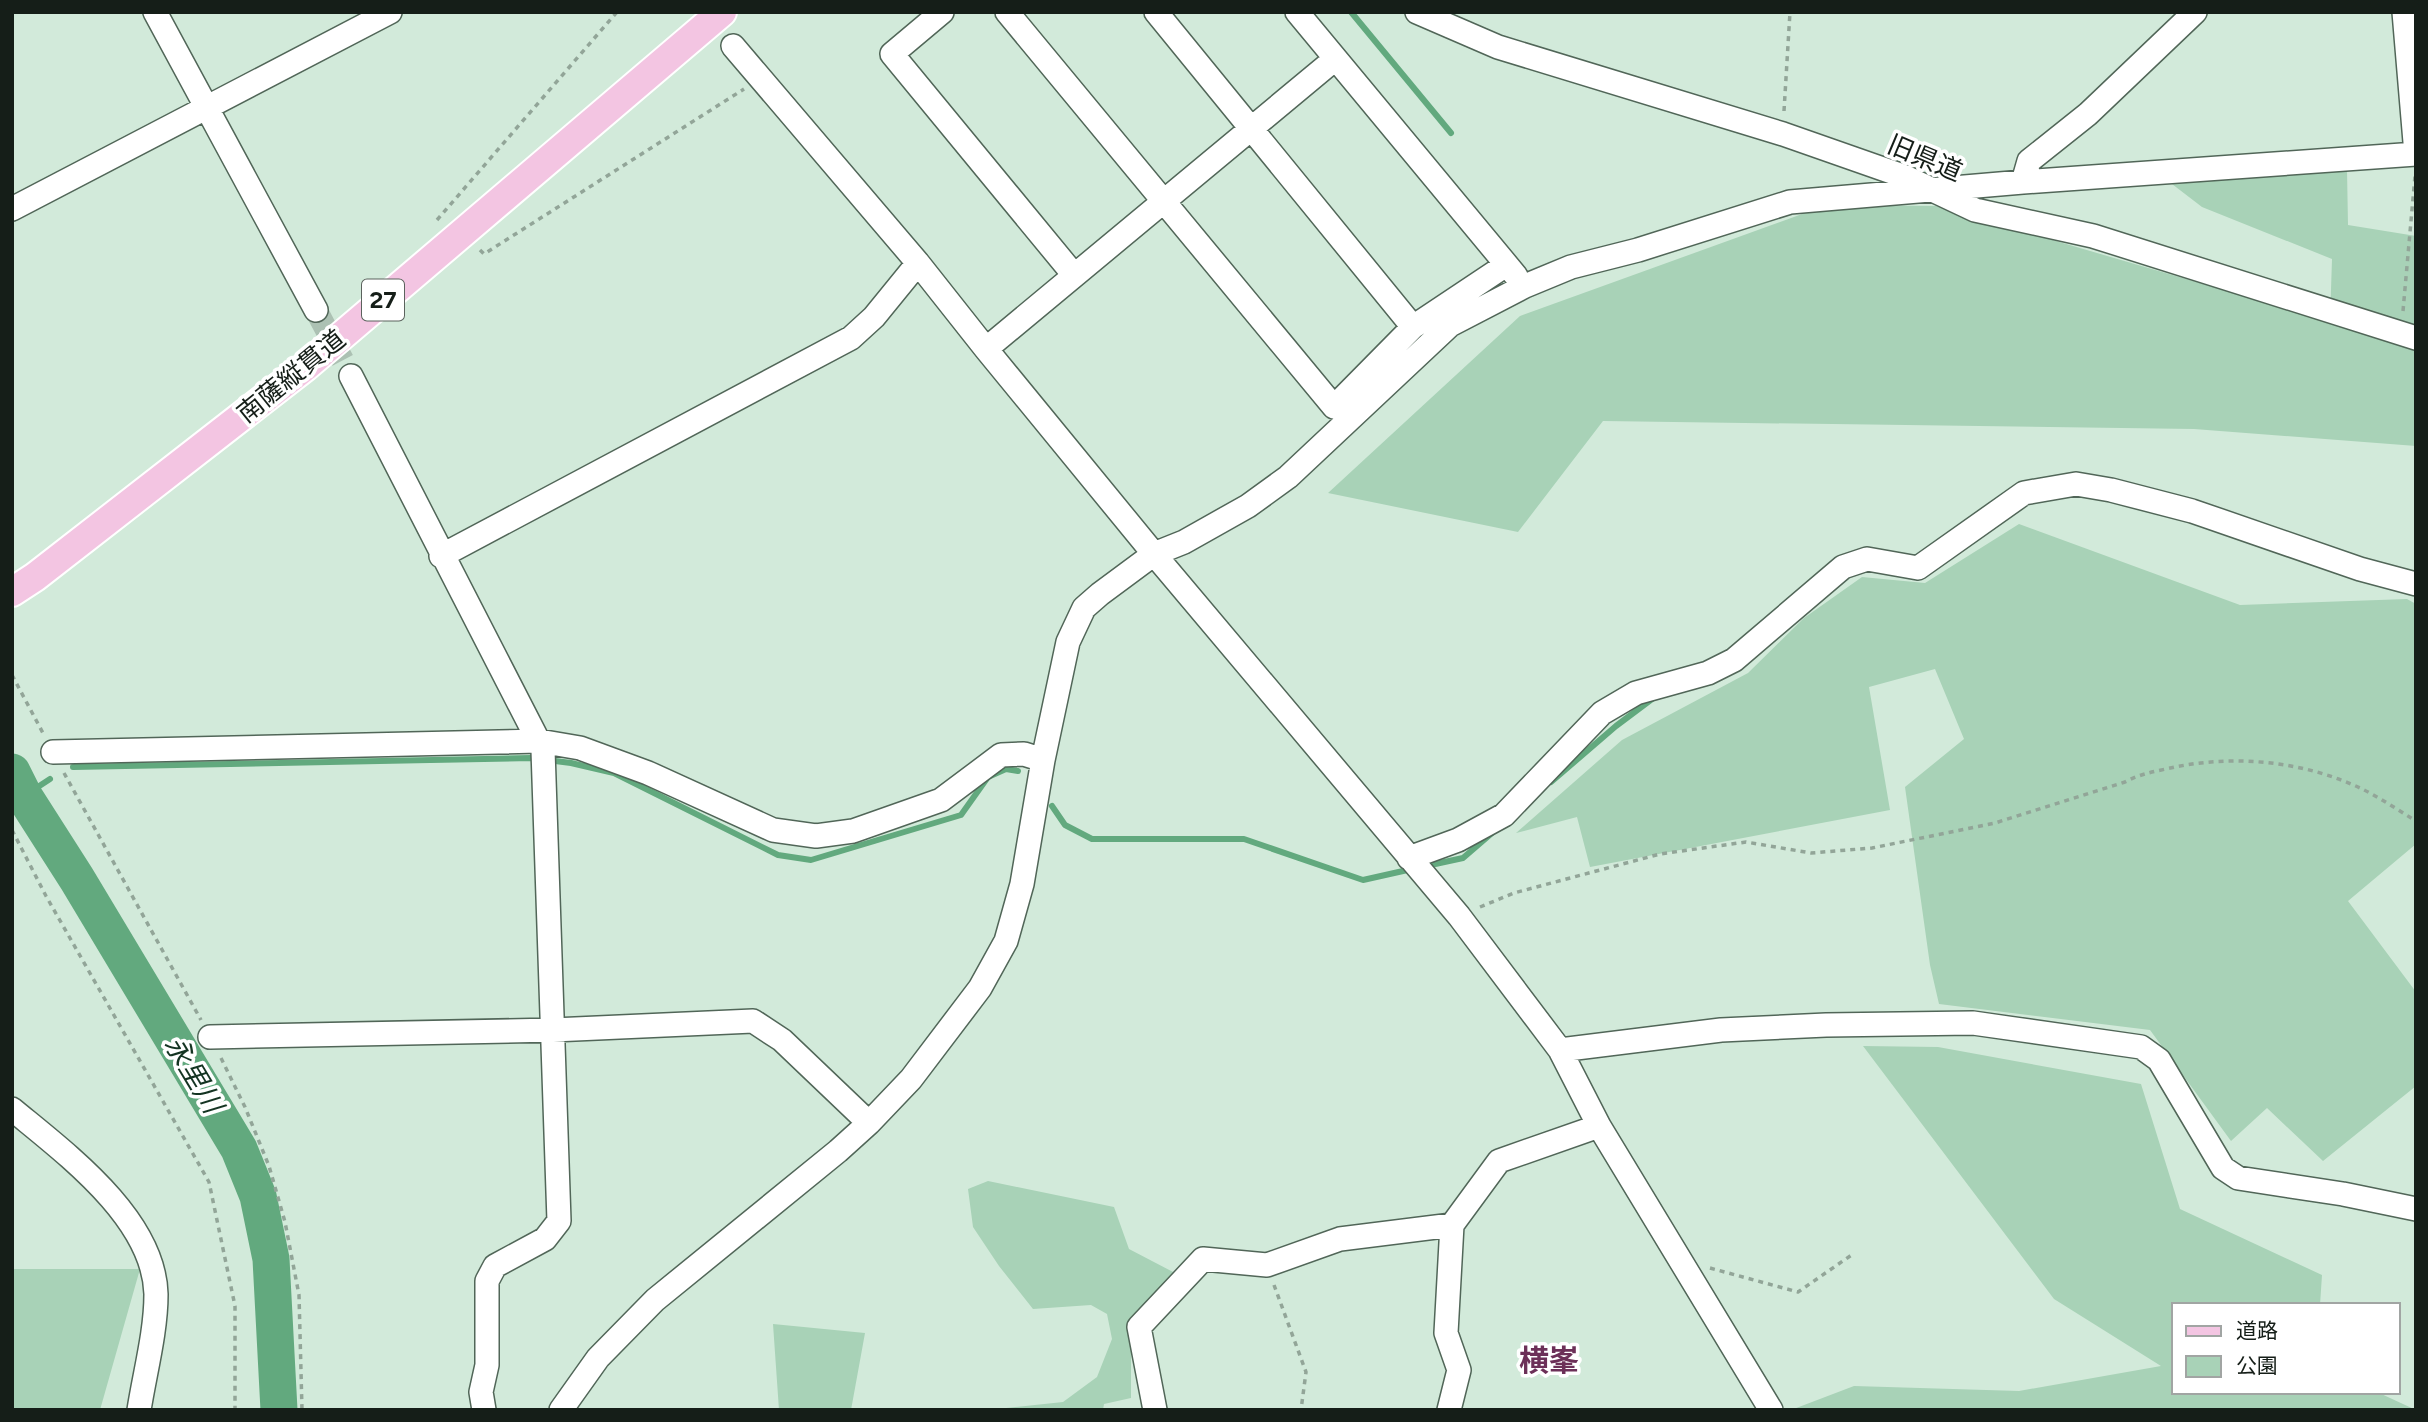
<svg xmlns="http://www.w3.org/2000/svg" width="2428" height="1422" font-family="Figtree,'Noto Sans JP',sans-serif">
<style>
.green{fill:#a8d2b7}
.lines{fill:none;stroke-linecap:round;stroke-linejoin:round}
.stream{stroke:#62a97e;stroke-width:6}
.river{stroke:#62a97e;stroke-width:37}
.minor-tunnel{stroke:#acc1b3;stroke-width:23;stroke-dasharray:23 11;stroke-linecap:butt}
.minor-casing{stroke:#516658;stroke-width:26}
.major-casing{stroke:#fff;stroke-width:32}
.path{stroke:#92a598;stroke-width:3.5;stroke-dasharray:5 5;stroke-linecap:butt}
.minor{stroke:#fff;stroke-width:23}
.major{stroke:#f3c5e2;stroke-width:28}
.labels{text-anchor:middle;stroke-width:7;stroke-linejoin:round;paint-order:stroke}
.shield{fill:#fff;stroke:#5b625d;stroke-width:2}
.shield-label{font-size:24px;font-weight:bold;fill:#151e18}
.street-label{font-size:26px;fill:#151e18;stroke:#fff}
.water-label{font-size:28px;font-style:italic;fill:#143422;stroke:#fff}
.quarter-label{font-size:30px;font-weight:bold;fill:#6c3058;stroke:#fff}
</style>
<rect width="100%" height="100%" fill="#d2eada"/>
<path class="green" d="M 2347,170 L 2348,225 L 2416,236 L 2416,446 L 2194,429 L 1603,421 L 1518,532 L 1328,493 L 1520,316 L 1827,205 L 1936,206 L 2330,321 L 2332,259 L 2202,207 L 2172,184 Z
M 2019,524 L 2240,605 L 2407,599 L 2416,604 L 2416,844 L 2348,901 L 2416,992 L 2416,1086 L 2323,1161 L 2267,1108 L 2231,1141 L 2150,1030 L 1939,1004 L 1930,965 L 1905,787 L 1964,739 L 1935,669 L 1869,687 L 1890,810 L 1590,867 L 1577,817 L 1516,833 L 1622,740 L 1748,673 L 1804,618 L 1862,577 L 1925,583 Z
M 1863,1046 L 1938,1047 L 2141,1084 L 2180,1209 L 2322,1275 L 2320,1305 L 2174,1305 L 2174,1392 L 2377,1392 L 2416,1410 L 1791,1410 L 1854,1386 L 2019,1391 L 2161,1366 L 2054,1299 Z
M 988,1181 L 1114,1207 L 1129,1249 L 1175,1273 L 1131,1345 L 1131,1398 L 1104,1404 L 1103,1410 L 987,1410 L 1063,1402 L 1097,1377 L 1112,1339 L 1107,1314 L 1091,1305 L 1033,1309 L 999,1266 L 973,1227 L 968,1189 Z
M 140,1269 L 100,1410 L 12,1410 L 12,1269 Z
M 773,1324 L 865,1333 L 851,1410 L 779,1410 Z"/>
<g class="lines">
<path class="stream" d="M 1351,12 L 1451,133
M 73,767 L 531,758 L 571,763 L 614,773 L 778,855 L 811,860 L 961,815 L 988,777 L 1006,769 L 1018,771
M 1551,782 L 1616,726 L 1652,699
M 24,796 L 50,779
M 1052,806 L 1065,825 L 1092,839 L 1244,839 L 1363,880 L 1412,869
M 1426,866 L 1463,858 L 1492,833"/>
<path class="river" d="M 12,772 L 24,796 L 77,879 L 239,1149 L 258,1196 L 271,1259 L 279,1410"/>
<path class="minor-tunnel" d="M 316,310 L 351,376"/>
<defs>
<path id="minor" d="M 155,12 L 316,310
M 942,12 L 892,54 L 1074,275
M 1007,12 L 1334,407 L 1413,327 L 1506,265
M 1156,12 L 1413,327
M 1297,12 L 1516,276
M 1417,12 L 1498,47 L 1783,134 L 1903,176 L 1975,210 L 2093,236 L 2416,338
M 2404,12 L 2416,154
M 733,46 L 918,263 L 986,349 L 1154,554 L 1459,916 L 1560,1050 L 1599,1126 L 1771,1410
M 2023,182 L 2029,161 L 2088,114 L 2195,12
M 12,209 L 390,12
M 986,349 L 1335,59
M 351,376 L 543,750 L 559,1221 L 545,1239 L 495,1266 L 487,1281 L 487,1365 L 481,1392 L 484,1410
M 441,556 L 851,338 L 874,317 L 918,263
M 53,752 L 539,741 L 580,748 L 648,773 L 773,830 L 816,836 L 853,831 L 941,800 L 1001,755 L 1024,754 L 1043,760
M 1409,858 L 1458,840 L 1504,815 L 1602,713 L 1636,693 L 1708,673 L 1734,660 L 1843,567 L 1867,559 L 1918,568 L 2024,493 L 2076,484 L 2111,490 L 2192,511 L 2360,569 L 2416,584
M 210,1037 L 553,1030 L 753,1021 L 782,1040 L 869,1123
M 1560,1050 L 1721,1030 L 1826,1025 L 1973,1023 L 2141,1047 L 2159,1060 L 2223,1168 L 2238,1178 L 2343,1194 L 2416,1209
M 12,1109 C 65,1153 154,1218 156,1294 C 156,1332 145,1372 139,1410
M 561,1410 L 598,1358 L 655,1300 L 838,1151 L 869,1123 L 911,1079 L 980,988 L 1006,941 L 1022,884 L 1043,760 L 1068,642 L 1084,608 L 1100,594 L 1154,554 L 1184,542 L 1248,506 L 1288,477 L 1450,325 L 1525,286 L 1571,267 L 1638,250 L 1790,202 L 2023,182 L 2416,154
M 1155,1410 L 1139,1327 L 1203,1259 L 1267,1265 L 1340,1239 L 1452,1225
M 1449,1410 L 1459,1370 L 1446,1333 L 1452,1225 L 1499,1161 L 1599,1126"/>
<path id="major" d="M 12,592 L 35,577 L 305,367 L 722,12"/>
</defs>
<use href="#minor" class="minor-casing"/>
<use href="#major" class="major-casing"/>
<path class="path" d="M 1784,111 L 1790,12
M 437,220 L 617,12
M 480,250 L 484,254 L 744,89
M 2403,311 L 2415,176
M 12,675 L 44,735
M 64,773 L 201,1020
M 12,830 L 46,896 L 209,1182 L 235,1306 L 235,1410
M 1480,907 L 1514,893 L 1660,854 L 1746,842 L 1811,853 L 1872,848 L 1995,823 L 2125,782 C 2138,775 2151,772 2166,769 C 2229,754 2301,760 2360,788 C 2379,797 2398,810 2416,821
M 221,1058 L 245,1107 L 269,1166 L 285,1222 L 299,1295 L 302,1410
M 1710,1268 L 1798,1292 L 1853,1254
M 1274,1285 L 1306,1372 L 1301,1410"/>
<use href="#minor" class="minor"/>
<use href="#major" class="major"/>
</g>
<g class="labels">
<rect class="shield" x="362" y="279.5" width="42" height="41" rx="5"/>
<g class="shield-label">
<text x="383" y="308">27</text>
</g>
<g class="street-label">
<text transform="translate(1925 158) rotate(23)" y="9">旧県道</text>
<text transform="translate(291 376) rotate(-39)" y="9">南薩縦貫道</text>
</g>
<g class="water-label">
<text transform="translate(194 1074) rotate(59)" y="10">永里川</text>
</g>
<g class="quarter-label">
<text x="1549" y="1371">横峯</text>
</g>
</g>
<rect width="2428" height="1422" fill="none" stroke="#151e18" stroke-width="28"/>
<rect x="2172" y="1303" width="228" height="91" fill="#ffffff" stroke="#a1a5a3" stroke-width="2"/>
<rect x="2186" y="1326" width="35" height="10" fill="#f3c5e2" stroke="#a1a5a3" stroke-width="2"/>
<text x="2236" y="1338" font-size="21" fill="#151e18">道路</text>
<rect x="2186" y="1356" width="35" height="21" fill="#a8d2b7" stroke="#a1a5a3" stroke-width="2"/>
<text x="2236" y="1373" font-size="21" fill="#151e18">公園</text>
</svg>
